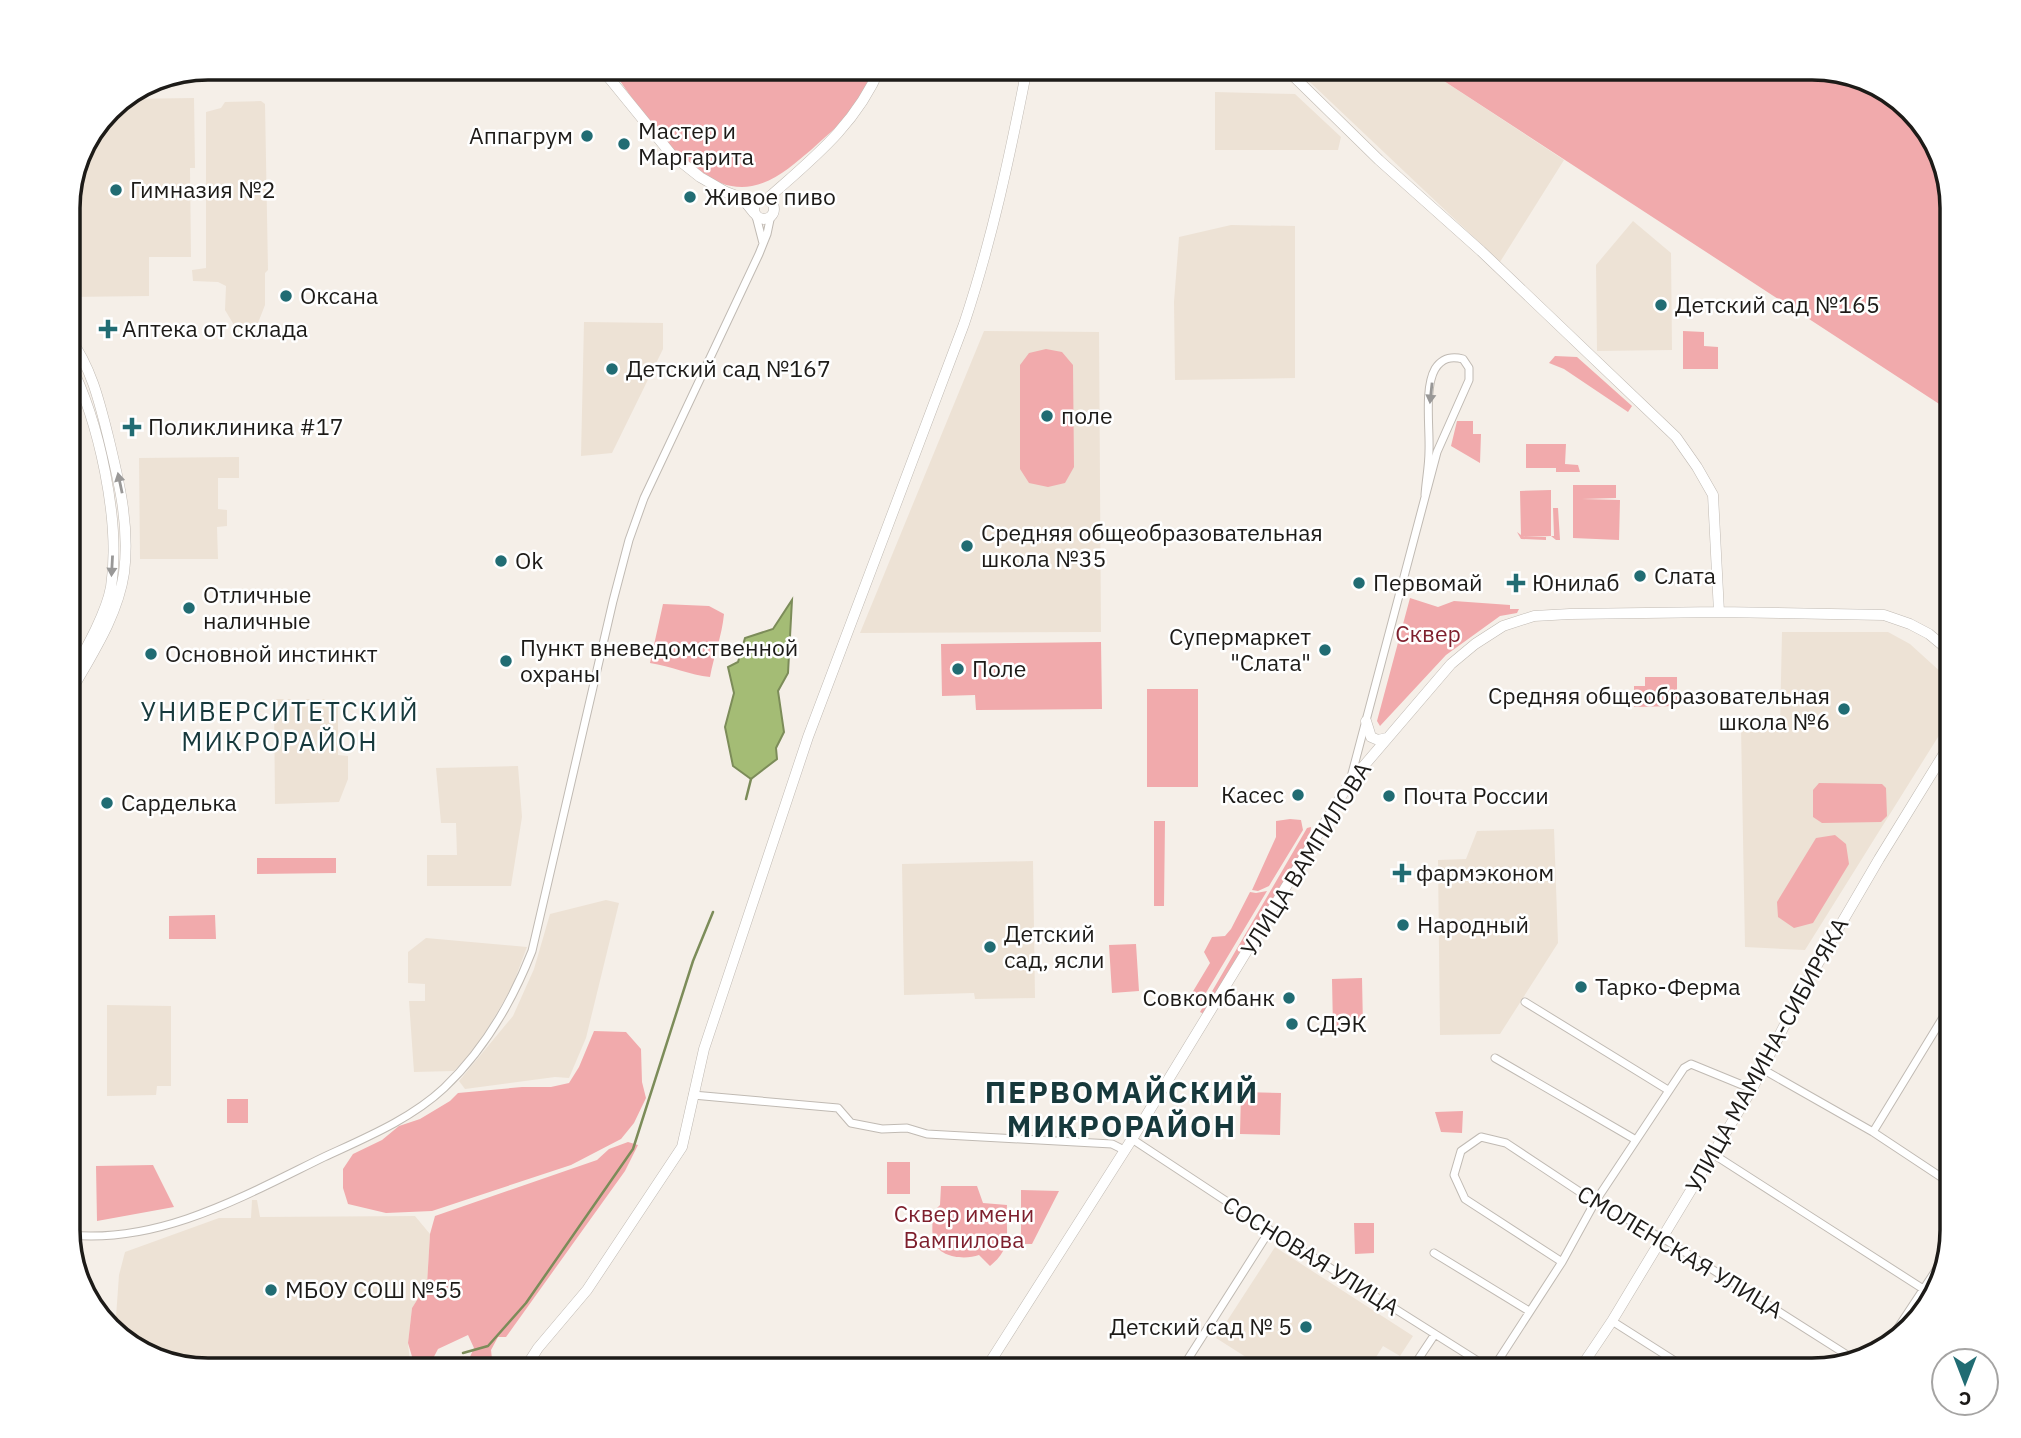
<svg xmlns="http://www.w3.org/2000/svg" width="2021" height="1438" font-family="'IBM Plex Sans',sans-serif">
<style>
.built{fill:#ede2d5}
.green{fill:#f1aaac}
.water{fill:#a4bc75;stroke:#7c8c59;stroke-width:2}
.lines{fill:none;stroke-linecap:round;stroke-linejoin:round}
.stream{stroke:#7c8c59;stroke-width:2.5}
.street-casing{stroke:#c0bab3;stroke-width:9}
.secondary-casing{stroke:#c0bab3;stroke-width:11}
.street{stroke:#fff;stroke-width:7}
.secondary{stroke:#fff;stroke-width:10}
.oneway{fill:#999897}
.poi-dot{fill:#216c73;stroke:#fff;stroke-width:2.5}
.labels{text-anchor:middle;stroke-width:5;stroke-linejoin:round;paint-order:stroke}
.poi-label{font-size:23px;fill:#1d1b18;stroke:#fff;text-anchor:start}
.park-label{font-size:23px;fill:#7e1f2d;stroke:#fff}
.street-label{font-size:23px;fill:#1d1b18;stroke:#fff}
.quarter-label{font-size:26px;letter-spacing:2px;fill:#17393c;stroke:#fff}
.district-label{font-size:30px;font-weight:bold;letter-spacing:2px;fill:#17393c;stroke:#fff}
.rim{fill:none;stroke:#1d1b18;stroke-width:3.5}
</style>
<rect width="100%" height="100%" fill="#f5efe8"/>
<path class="built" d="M 1295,68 L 1424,68 L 1564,160 L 1500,262 Z
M 1215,92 L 1295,94 L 1341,137 L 1338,150 L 1215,150 Z
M 194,98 L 195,168 L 190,168 L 191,257 L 149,257 L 149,296 L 70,297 L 69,199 L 83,147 L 116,103 L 122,99 Z
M 261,101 L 265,104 L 268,270 L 265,273 L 265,305 L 258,323 L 234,325 L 225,310 L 226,286 L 218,282 L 193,281 L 192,270 L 206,268 L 206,112 L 221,108 L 225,102 Z
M 1633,221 L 1671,253 L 1672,350 L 1597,351 L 1596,265 Z
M 1231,225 L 1295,226 L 1295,378 L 1175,380 L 1174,302 L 1179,237 Z
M 584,322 L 663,323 L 663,349 L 612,453 L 581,456 Z
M 984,331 L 1099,332 L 1101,632 L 860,633 Z
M 239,457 L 239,478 L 218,478 L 218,509 L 227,510 L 227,526 L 217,527 L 218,559 L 140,559 L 139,458 Z
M 1782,632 L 1888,632 L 1910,644 L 1943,674 L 1953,693 L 1953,704 L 1948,721 L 1805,950 L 1745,947 L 1741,727 L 1780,726 Z
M 274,699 L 338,699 L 338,755 L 348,756 L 348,779 L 339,802 L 275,804 Z
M 518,766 L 522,817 L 511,886 L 427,886 L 427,855 L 457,855 L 456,823 L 441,823 L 436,768 Z
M 1554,829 L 1558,943 L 1500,1034 L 1440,1035 L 1438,860 L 1466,859 L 1477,831 Z
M 1033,861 L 1035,998 L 975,999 L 974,993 L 904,995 L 902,864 Z
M 606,900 L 619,903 L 586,1038 L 569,1078 L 555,1077 L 465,1089 L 459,1081 L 513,1016 L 534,969 L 550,914 Z
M 426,938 L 527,947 L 512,987 L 491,1023 L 473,1051 L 454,1071 L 414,1072 L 409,1001 L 425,1001 L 425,984 L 408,983 L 408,952 Z
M 107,1005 L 171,1006 L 171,1086 L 157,1086 L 156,1095 L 107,1096 Z
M 252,1200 L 257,1200 L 260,1217 L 415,1216 L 430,1234 L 427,1284 L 412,1308 L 408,1343 L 411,1370 L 208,1370 L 123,1341 L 115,1331 L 119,1275 L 125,1252 L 219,1218 L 251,1218 Z
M 1275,1247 L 1413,1336 L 1400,1356 L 1383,1346 L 1368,1370 L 1258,1370 L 1260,1366 L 1216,1338 Z"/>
<path class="green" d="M 611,68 L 878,68 C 873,78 869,88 864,97 C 850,117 828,134 811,150 C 794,164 775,182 752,186 C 693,197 640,108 611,68 Z
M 1424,68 L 1813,68 L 1898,97 L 1938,146 L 1953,208 L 1953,413 Z
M 1683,331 L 1704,332 L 1704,346 L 1718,347 L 1718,369 L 1683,369 Z
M 1046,349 L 1062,352 L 1073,365 L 1074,467 L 1065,483 L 1048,487 L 1029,483 L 1020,469 L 1020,365 L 1029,353 Z
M 1555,356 L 1577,357 L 1632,406 L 1628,412 L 1564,369 L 1549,363 Z
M 1457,421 L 1473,421 L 1473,434 L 1481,434 L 1480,463 L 1451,446 Z
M 1526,444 L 1566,444 L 1565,464 L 1578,465 L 1580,472 L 1556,472 L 1556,468 L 1526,468 Z
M 1573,485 L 1616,485 L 1616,498 L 1582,499 L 1620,500 L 1619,540 L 1573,538 Z
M 1551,490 L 1551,536 L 1554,536 L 1553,508 L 1558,508 L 1560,540 L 1556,540 L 1551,536 L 1522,537 L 1546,537 L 1546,540 L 1521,539 L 1517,532 L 1521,535 L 1520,491 Z
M 1410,598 L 1438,607 L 1454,601 L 1510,605 L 1510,609 L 1519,609 L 1517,613 L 1500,616 L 1446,655 L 1380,726 L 1377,721 Z
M 663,604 L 709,606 L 724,614 C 722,636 714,655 710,677 C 690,675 671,666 650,663 Z
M 1101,642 L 1102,709 L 976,710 L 975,695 L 942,696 L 941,644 Z
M 1645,677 L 1677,677 L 1677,706 L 1634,707 L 1634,686 L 1645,686 Z
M 1147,689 L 1198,689 L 1198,787 L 1147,787 Z
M 1819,783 L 1882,784 L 1886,788 L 1887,816 L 1881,822 L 1822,823 L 1813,817 L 1813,790 Z
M 1290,819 L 1301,820 L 1303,830 L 1269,886 L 1258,891 L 1252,890 L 1276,837 L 1276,821 Z
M 1154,821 L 1165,821 L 1164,906 L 1154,906 Z
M 1311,827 L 1310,838 L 1204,1014 L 1200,1012 L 1307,828 Z
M 1835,835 L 1846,844 L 1849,864 L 1813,923 L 1794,928 L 1778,917 L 1777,902 L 1816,838 Z
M 257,858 L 336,858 L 336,873 L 257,874 Z
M 1267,891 L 1201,1001 L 1189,998 L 1210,963 L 1204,952 L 1212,937 L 1225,936 L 1231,929 L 1250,892 L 1256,893 Z
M 215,915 L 216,939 L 169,939 L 169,916 Z
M 1136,944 L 1139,991 L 1112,993 L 1109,945 Z
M 1362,978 L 1363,1027 L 1333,1028 L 1332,979 Z
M 594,1031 L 626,1032 L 641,1049 L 642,1082 L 646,1098 L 634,1123 L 621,1139 L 571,1165 L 432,1211 L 386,1213 L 348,1204 L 343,1188 L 343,1169 L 353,1154 L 382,1140 L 399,1126 L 420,1119 L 450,1101 L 458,1093 L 522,1087 L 551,1087 L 569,1083 L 579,1067 Z
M 1241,1092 L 1281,1093 L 1280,1135 L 1240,1134 Z
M 227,1099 L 248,1099 L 248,1123 L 227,1123 Z
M 1463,1111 L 1462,1133 L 1441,1132 L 1435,1112 Z
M 628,1142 L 638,1145 L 625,1171 L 506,1337 L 498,1337 L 491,1350 L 492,1359 L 484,1370 L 464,1370 L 474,1348 L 468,1335 L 438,1349 L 427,1370 L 416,1370 L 408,1343 L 412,1308 L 427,1284 L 430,1234 L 435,1216 L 597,1160 L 609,1149 Z
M 887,1162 L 910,1162 L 910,1194 L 887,1194 Z
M 153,1165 L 174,1207 L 97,1221 L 96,1166 Z
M 941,1186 L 977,1186 L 983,1203 L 1007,1205 C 1005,1231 1014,1247 990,1266 L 979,1255 C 965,1260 939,1258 934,1241 C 931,1233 933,1220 933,1212 L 940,1205 Z
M 1021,1190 L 1059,1191 L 1032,1244 L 1021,1244 Z
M 1354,1223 L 1374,1223 L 1374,1253 L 1355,1254 Z"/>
<path class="water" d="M 792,600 L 788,673 L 778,691 L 784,732 L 776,748 L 777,759 L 751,779 L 733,766 L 725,727 L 734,693 L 728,667 L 738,662 L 745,638 L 773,629 Z"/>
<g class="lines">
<path class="stream" d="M 746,799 L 751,779
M 463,1353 L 488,1346 L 526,1303 L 633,1149 L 693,961 L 713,912"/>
<defs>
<path id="street" d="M 756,216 L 763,243
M 1350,781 L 1437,452 L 1469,380 L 1469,368 L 1463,359 C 1451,356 1442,358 1435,369 C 1424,388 1430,429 1429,451 C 1429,466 1426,480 1425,495
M 1525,1002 L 1668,1090
M 1495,1058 L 1636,1140
M 1764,1070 L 1873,1132 L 1953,1185
M 693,1095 L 838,1108 L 851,1123 L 882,1129 L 907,1128 L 927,1134 L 1112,1144 L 1124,1150
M 1873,1132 L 1953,1001
M 1132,1139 L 1270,1230 L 1492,1370
M 1713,1154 L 1931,1294
M 69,1235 C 160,1244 244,1196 324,1157 C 365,1138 411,1119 444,1088 C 484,1050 512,1002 532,951 L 613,601 L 629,540 L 644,498 L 759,254 L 767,234 L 771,215
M 1434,1253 L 1529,1311
M 1562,1262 L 1465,1199 L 1454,1175 L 1461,1151 L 1481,1137 L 1506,1143 L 1595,1202 L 1669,1242 L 1855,1360
M 1612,1321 L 1689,1370
M 1886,1346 L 1942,1261
M 1181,1370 L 1270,1230
M 1411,1370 L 1435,1334
M 1492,1370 L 1562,1262 L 1595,1202 L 1684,1068 L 1691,1064 L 1752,1089"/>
<path id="secondary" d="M 601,68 L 671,154 L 700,177 L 726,192 L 742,198 L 754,213
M 1285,68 L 1379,160 L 1481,251 L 1676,437 L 1697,467 L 1713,495 L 1719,612
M754 209a10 10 0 1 1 20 0a10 10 0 1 1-20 0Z
M 767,199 C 812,159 856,125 880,68
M 69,679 C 83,654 106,615 111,587 C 121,521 99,421 69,362
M 69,690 L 74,686 C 94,651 118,614 124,573 C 130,526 119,481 108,436 C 99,400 91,367 69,337
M 1366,721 L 1371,737 L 1378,740 L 1387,738
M 524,1370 L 538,1348 L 587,1290 L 682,1147 L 704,1049 L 808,737 L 964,324 C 992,240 1010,155 1027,68
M 985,1370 L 1132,1139 L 1350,782 L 1451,664 L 1475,644 L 1503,626 L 1534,616 L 1570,614 L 1719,612 L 1884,615 L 1910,624 L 1929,634 L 1953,654
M 1579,1370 L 1612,1321 L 1752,1089 L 1803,989 L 1879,859 L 1953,739"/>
</defs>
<use href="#street" class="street-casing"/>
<use href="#secondary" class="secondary-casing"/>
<use href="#street" class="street"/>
<use href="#secondary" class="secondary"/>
</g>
<defs><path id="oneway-solid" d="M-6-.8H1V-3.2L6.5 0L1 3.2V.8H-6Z" transform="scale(1.75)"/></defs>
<g class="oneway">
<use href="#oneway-solid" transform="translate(1431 393) rotate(96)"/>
<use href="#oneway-solid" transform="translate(120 483) rotate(-102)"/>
<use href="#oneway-solid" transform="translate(112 566) rotate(93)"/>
</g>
<g class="poi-dot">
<circle cx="587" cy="136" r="7"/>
<circle cx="624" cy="144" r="7"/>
<circle cx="116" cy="190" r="7"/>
<circle cx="690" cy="197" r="7"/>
<circle cx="286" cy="296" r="7"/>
<circle cx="1661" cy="305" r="7"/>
<path d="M104.5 318.5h7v7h7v7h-7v7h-7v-7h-7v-7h7z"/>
<circle cx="612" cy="369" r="7"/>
<circle cx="1047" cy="416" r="7"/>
<path d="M128.5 416.5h7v7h7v7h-7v7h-7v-7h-7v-7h7z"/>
<circle cx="967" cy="546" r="7"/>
<circle cx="501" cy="561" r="7"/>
<circle cx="1640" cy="576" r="7"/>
<circle cx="1359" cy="583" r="7"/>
<path d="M1512.5 572.5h7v7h7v7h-7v7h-7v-7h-7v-7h7z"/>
<circle cx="189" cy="608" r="7"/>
<circle cx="1325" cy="650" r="7"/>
<circle cx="151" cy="654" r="7"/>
<circle cx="506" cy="661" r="7"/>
<circle cx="958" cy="669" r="7"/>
<circle cx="1844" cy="709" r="7"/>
<circle cx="1298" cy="795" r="7"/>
<circle cx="1389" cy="796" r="7"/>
<circle cx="107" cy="803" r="7"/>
<path d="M1398.5 862.5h7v7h7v7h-7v7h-7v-7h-7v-7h7z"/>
<circle cx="1403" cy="925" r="7"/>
<circle cx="990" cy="947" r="7"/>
<circle cx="1581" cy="987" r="7"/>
<circle cx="1289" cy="998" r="7"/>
<circle cx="1292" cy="1024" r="7"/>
<circle cx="271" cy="1290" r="7"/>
<circle cx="1306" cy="1327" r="7"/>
</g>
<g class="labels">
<g class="poi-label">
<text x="638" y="139">Мастер и<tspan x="638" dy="26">Маргарита</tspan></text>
<text x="573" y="144" text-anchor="end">Аппагрум</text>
<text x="130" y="198">Гимназия №2</text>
<text x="704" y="205">Живое пиво</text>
<text x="300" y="304">Оксана</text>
<text x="1675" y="313">Детский сад №165</text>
<text x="122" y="337">Аптека от склада</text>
<text x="626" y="377">Детский сад №167</text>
<text x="1061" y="424">поле</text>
<text x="148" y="435">Поликлиника #17</text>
<text x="981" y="541">Средняя общеобразовательная<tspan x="981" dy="26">школа №35</tspan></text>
<text x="515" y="569">Ok</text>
<text x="1654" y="584">Слата</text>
<text x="1373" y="591">Первомай</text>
<text x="1532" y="591">Юнилаб</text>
<text x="203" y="603">Отличные<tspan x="203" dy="26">наличные</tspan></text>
<text x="1311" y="645" text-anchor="end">Супермаркет<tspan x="1311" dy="26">"Слата"</tspan></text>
<text x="520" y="656">Пункт вневедомственной<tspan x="520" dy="26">охраны</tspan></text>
<text x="165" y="662">Основной инстинкт</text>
<text x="972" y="677">Поле</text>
<text x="1830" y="704" text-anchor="end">Средняя общеобразовательная<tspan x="1830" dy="26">школа №6</tspan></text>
<text x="1284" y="803" text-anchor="end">Касес</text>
<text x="1403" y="804">Почта России</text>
<text x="121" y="811">Сарделька</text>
<text x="1416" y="881">фармэконом</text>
<text x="1417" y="933">Народный</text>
<text x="1004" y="942">Детский<tspan x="1004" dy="26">сад, ясли</tspan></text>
<text x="1595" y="995">Тарко-Ферма</text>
<text x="1275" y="1006" text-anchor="end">Совкомбанк</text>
<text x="1306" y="1032">СДЭК</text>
<text x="285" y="1298">МБОУ СОШ №55</text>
<text x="1292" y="1335" text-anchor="end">Детский сад № 5</text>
</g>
<g class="park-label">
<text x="1428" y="642">Сквер</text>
<text x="964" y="1222">Сквер имени<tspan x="964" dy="26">Вампилова</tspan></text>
</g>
<g class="street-label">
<text transform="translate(1306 859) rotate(-58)" y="8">УЛИЦА ВАМПИЛОВА</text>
<text transform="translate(1767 1055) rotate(-61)" y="8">УЛИЦА МАМИНА-СИБИРЯКА</text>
<text transform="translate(1680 1252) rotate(31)" y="8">СМОЛЕНСКАЯ УЛИЦА</text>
<text transform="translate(1311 1256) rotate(32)" y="8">СОСНОВАЯ УЛИЦА</text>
</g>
<g class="quarter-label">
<text x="280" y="721">УНИВЕРСИТЕТСКИЙ<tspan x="280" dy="30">МИКРОРАЙОН</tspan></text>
</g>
<g class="district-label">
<text x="1122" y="1103">ПЕРВОМАЙСКИЙ<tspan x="1122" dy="34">МИКРОРАЙОН</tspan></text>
</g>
</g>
<path d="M0 0H2021V1438H0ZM208 80H1812A128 128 0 0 1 1940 208V1230A128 128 0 0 1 1812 1358H208A128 128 0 0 1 80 1230V208A128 128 0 0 1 208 80Z" fill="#fff" fill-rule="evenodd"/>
<path class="rim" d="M208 80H1812A128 128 0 0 1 1940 208V1230A128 128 0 0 1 1812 1358H208A128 128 0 0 1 80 1230V208A128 128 0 0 1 208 80Z"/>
<g transform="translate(1965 1382) rotate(180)"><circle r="33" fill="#ffffff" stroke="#a5a4a3" stroke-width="2"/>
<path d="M0-5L12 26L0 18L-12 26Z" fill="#216c73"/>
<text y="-10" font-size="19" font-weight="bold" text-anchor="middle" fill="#1d1b18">С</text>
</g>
</svg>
